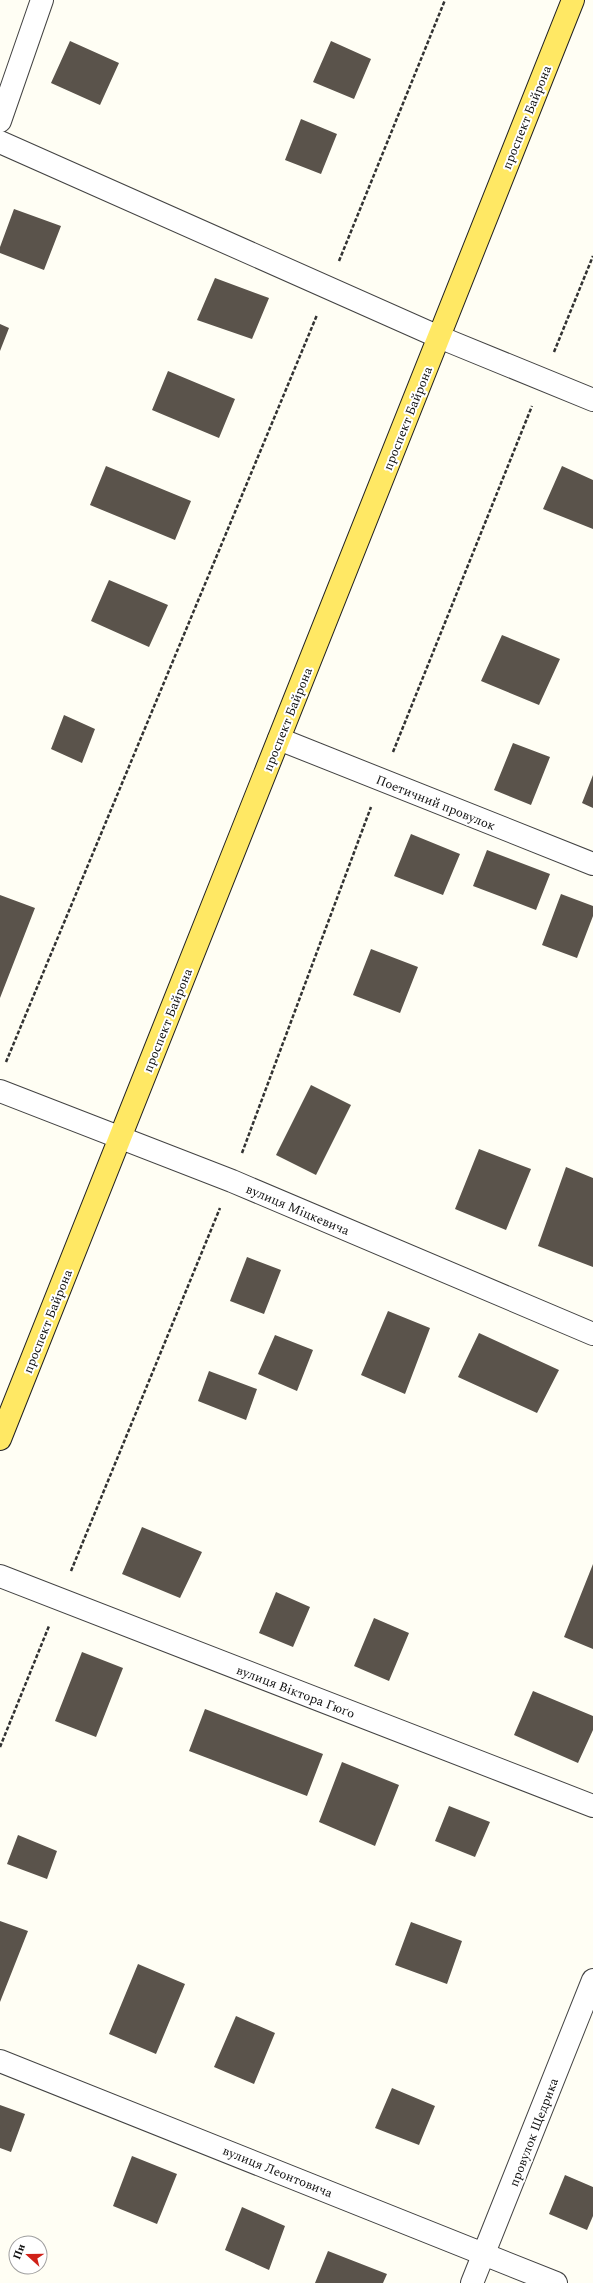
<svg xmlns="http://www.w3.org/2000/svg" width="593" height="2283" font-family="Spectral,serif">
<style>
.building{fill:#5a534b}
.lines{fill:none;stroke-linecap:round;stroke-linejoin:round}
.street-casing{stroke:#434343;stroke-width:24}
.primary-casing{stroke:#212121;stroke-width:24}
.path{stroke:#323232;stroke-width:2.5;stroke-dasharray:4 2;stroke-linecap:butt}
.street{stroke:#fff;stroke-width:22}
.primary{stroke:#ffe864;stroke-width:22}
.labels{text-anchor:middle;stroke-width:4;stroke-linejoin:round;paint-order:stroke}
.street-label{font-size:13px;fill:#101010;stroke:#fff}
</style>
<rect width="100%" height="100%" fill="#fffef4"/>
<path class="building" d="M 70,41 L 119,63 L 100,105 L 51,83 Z
M 331,41 L 371,59 L 354,99 L 313,82 Z
M 301,119 L 337,134 L 321,174 L 285,160 Z
M 14,209 L 61,226 L 44,270 L 0,253 L 0,247 Z
M 215,278 L 269,298 L 252,339 L 197,320 Z
M 0,324 L 9,328 L 0,351 Z
M 168,371 L 235,399 L 219,438 L 152,410 Z
M 106,466 L 191,501 L 175,540 L 90,505 Z
M 562,466 L 593,480 L 593,529 L 543,509 Z
M 109,580 L 168,605 L 149,647 L 91,621 Z
M 502,635 L 560,659 L 539,705 L 481,681 Z
M 64,715 L 95,729 L 82,763 L 51,749 Z
M 513,743 L 550,757 L 531,805 L 494,790 Z
M 593,775 L 593,808 L 582,803 Z
M 411,834 L 460,854 L 443,895 L 394,876 Z
M 487,850 L 550,874 L 536,910 L 473,886 Z
M 561,894 L 593,906 L 593,916 L 577,958 L 542,945 Z
M 0,895 L 35,908 L 0,998 Z
M 371,949 L 418,967 L 400,1013 L 353,995 Z
M 311,1085 L 351,1105 L 316,1175 L 276,1155 Z
M 479,1149 L 531,1169 L 506,1230 L 455,1209 Z
M 566,1167 L 593,1178 L 593,1267 L 538,1246 Z
M 247,1257 L 281,1270 L 264,1314 L 230,1301 Z
M 388,1311 L 430,1328 L 405,1394 L 361,1375 Z
M 479,1333 L 559,1370 L 537,1413 L 458,1377 Z
M 275,1335 L 313,1350 L 297,1391 L 258,1374 Z
M 209,1371 L 257,1389 L 246,1420 L 198,1401 Z
M 142,1527 L 202,1552 L 180,1598 L 122,1574 Z
M 593,1564 L 593,1649 L 564,1637 Z
M 276,1592 L 310,1607 L 293,1647 L 259,1633 Z
M 374,1618 L 409,1633 L 389,1681 L 354,1666 Z
M 82,1652 L 123,1668 L 96,1737 L 55,1721 Z
M 533,1691 L 593,1716 L 593,1730 L 578,1763 L 514,1735 Z
M 205,1709 L 323,1754 L 307,1796 L 189,1751 Z
M 342,1762 L 399,1785 L 375,1846 L 319,1822 Z
M 449,1806 L 490,1822 L 475,1857 L 435,1841 Z
M 18,1835 L 57,1851 L 47,1879 L 7,1864 Z
M 0,1921 L 28,1931 L 0,2002 Z
M 411,1922 L 462,1941 L 447,1984 L 395,1965 Z
M 138,1964 L 185,1984 L 156,2054 L 109,2034 Z
M 236,2016 L 275,2033 L 254,2084 L 214,2067 Z
M 392,2088 L 435,2106 L 419,2145 L 375,2128 Z
M 0,2105 L 25,2114 L 11,2152 L 0,2148 Z
M 132,2156 L 177,2174 L 157,2224 L 113,2206 Z
M 565,2175 L 593,2187 L 593,2216 L 587,2230 L 549,2214 Z
M 242,2207 L 285,2226 L 269,2270 L 225,2250 Z
M 328,2251 L 387,2274 L 383,2283 L 315,2283 Z"/>
<g class="lines">
<defs>
<path id="street" d="M 0,121 L 42,0
M 0,142 L 439,337 L 593,400
M 279,739 L 593,864
M 0,1091 L 232,1181 L 593,1334
M 0,1576 L 593,1806
M 0,2061 L 556,2283
M 472,2283 L 593,1980"/>
<path id="primary" d="M 0,1439 L 573,0"/>
</defs>
<use href="#street" class="street-casing"/>
<use href="#primary" class="primary-casing"/>
<path class="path" d="M 339,261 L 445,0
M 554,352 L 593,256
M 393,752 L 532,406
M 6,1062 L 317,315
M 242,1153 L 371,807
M 71,1571 L 220,1208
M 0,1747 L 49,1626"/>
<use href="#street" class="street"/>
<use href="#primary" class="primary"/>
</g>
<g class="labels">
<g class="street-label">
<text transform="translate(526 117) rotate(-68)" y="5">проспект Байрона</text>
<text transform="translate(407 418) rotate(-68)" y="5">проспект Байрона</text>
<text transform="translate(287 719) rotate(-68)" y="5">проспект Байрона</text>
<text transform="translate(436 802) rotate(22)" y="5">Поетичний провулок</text>
<text transform="translate(167 1020) rotate(-68)" y="5">проспект Байрона</text>
<text transform="translate(298 1209) rotate(23)" y="5">вулиця Міцкевича</text>
<text transform="translate(47 1321) rotate(-68)" y="5">проспект Байрона</text>
<text transform="translate(296 1691) rotate(21)" y="5">вулиця Віктора Гюґо</text>
<text transform="translate(533 2132) rotate(-69)" y="5">провулок Щедрика</text>
<text transform="translate(278 2171) rotate(22)" y="5">вулиця Леонтовича</text>
</g>
</g>
<g transform="translate(28 2255) rotate(291)"><circle r="19" fill="#ffffff" stroke="#9f9f9f"/>
<path d="M0-3L7 15L0 10L-7 15Z" fill="#d02119"/>
<text y="-6" font-size="11" font-weight="bold" text-anchor="middle" fill="#101010">Пн</text>
</g>
</svg>
